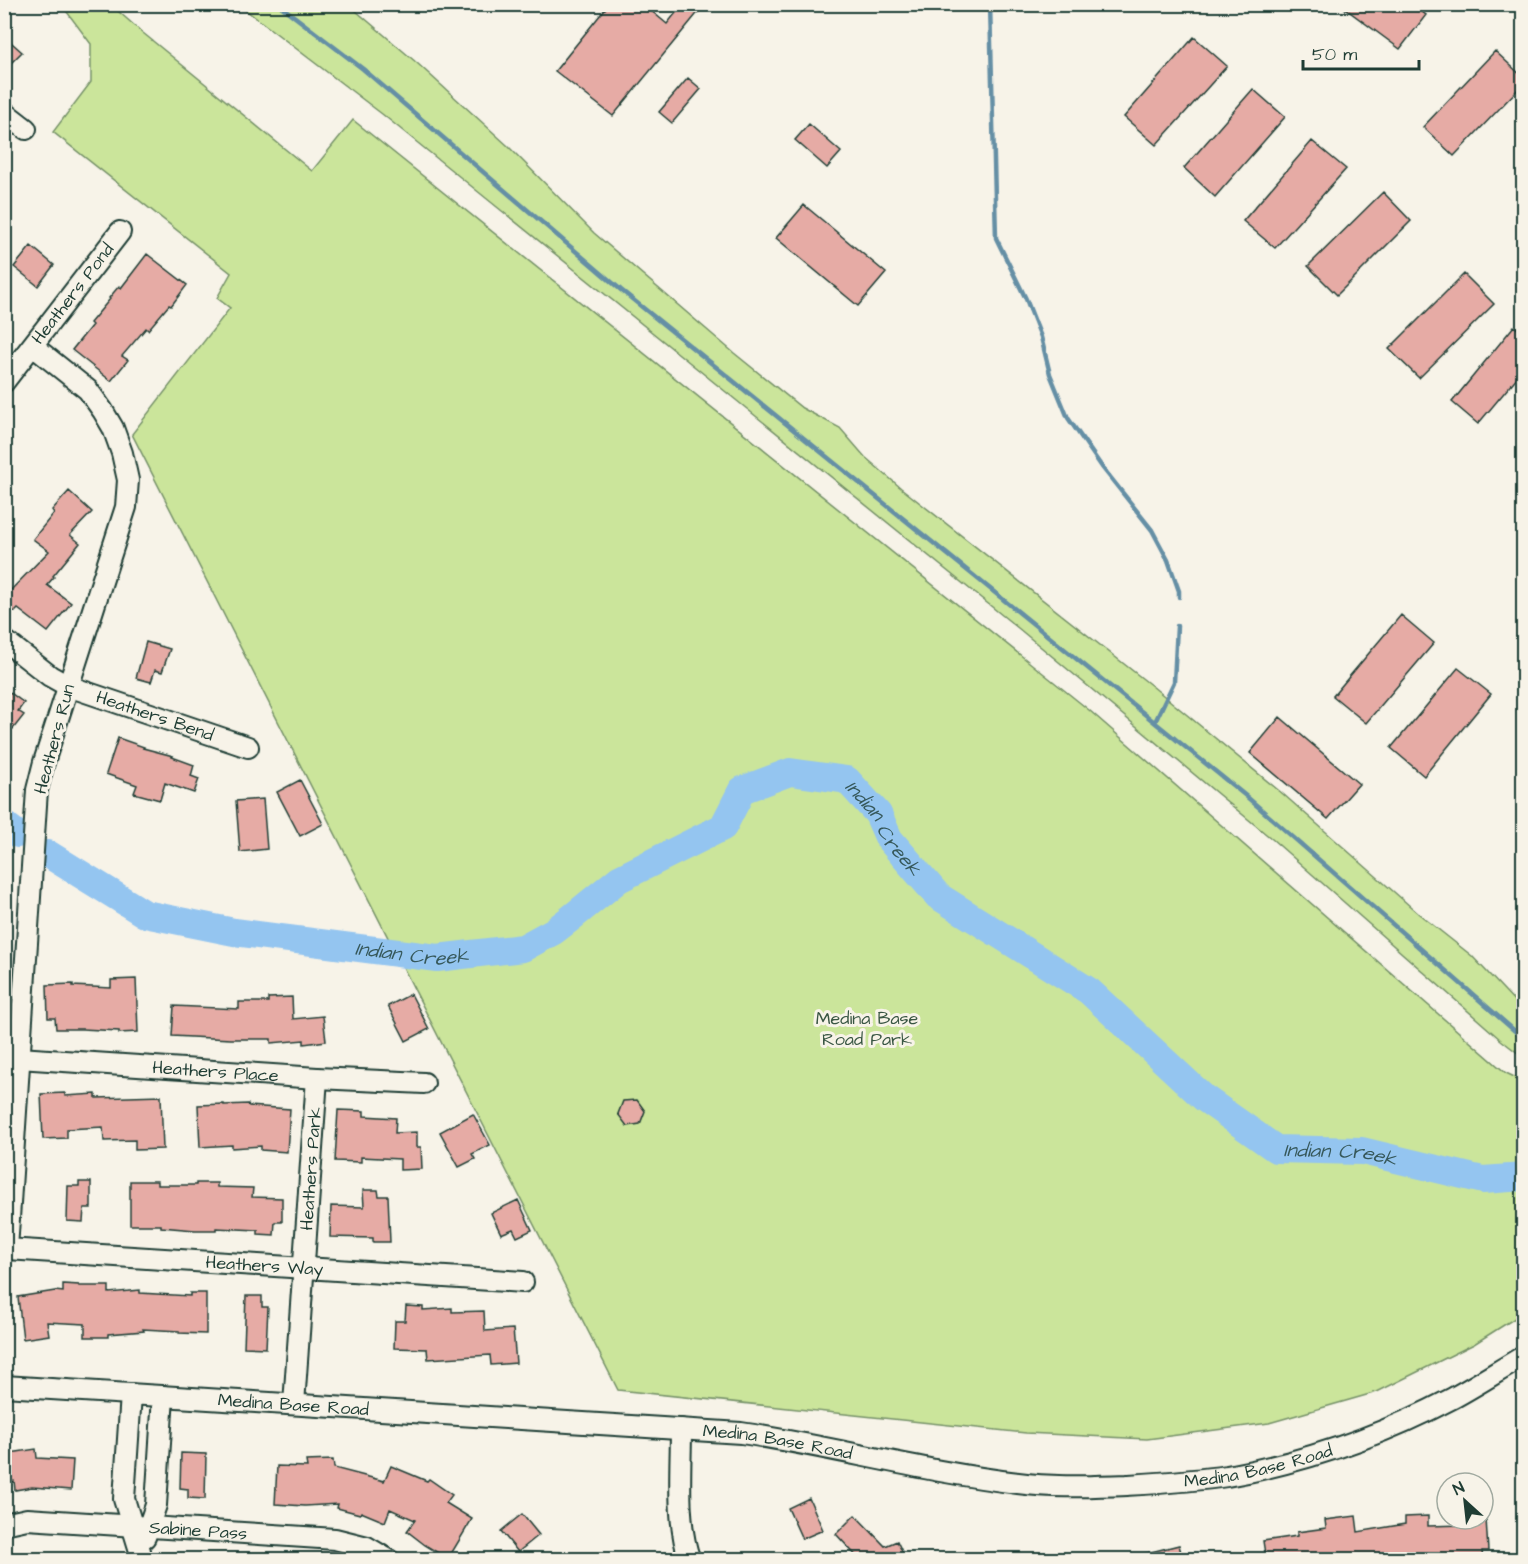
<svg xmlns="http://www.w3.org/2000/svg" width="1528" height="1564" font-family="'Architects Daughter',sans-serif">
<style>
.green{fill:#cbe59b;stroke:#759168;stroke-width:1.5}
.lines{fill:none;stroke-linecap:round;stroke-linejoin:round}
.stream{stroke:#658fa5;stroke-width:4.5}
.river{stroke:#94c5f0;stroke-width:28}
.building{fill:#e6aba5;stroke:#1f3d34;stroke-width:1.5}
.minor-casing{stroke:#1f3d34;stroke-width:24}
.minor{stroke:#f7f3e8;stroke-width:20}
.labels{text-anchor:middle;stroke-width:6;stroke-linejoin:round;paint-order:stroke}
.street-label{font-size:18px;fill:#1f3d34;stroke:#f7f3e8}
.park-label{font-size:18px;fill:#395643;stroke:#f7f3e8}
.water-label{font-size:20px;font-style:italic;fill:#36585a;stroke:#f7f3e8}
</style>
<rect width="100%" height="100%" fill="#f7f3e8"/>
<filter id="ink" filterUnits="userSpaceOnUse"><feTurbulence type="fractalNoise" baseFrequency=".0167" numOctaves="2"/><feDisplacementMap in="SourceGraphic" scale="12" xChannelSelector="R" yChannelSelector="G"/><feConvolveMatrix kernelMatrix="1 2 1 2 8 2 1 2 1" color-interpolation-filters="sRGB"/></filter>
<g filter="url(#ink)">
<path class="green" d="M 63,4 L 111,5 L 143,33 L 312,171 L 353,120 L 1089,710 L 1506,1073 L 1523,1081 L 1523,1313 L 1474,1344 L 1377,1392 L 1269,1423 L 1147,1439 L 1026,1433 L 618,1390 L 132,434 L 230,308 L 217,298 L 231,273 L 53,132 L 91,82 L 91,44 L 64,8 Z
M 239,5 L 349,5 L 417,63 L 507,145 L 594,233 L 734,353 L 802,408 L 840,428 L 865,457 L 901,488 L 1152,686 L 1283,794 L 1419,914 L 1472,956 L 1519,1006 L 1523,1013 L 1523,1057 L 1501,1040 L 1272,839 L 1018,628 L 382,114 Z"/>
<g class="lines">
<path class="stream" d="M 278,4 L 363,69 L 621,290 L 1247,797 L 1524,1039
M 990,4 L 996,238 L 1026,299 L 1041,337 L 1050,374 L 1068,418 L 1102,467 L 1152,530 L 1168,560 L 1179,591 L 1179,597
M 1155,722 L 1174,682 L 1177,626"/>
<g class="river">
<path d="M 4,824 L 17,834"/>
<path id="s1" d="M 48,854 L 145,914 L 234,932 L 437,958 L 523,948 L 554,931 L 571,918 L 619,879 L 723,827 L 742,790 L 790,772 L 847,780 L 878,814 L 889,839 L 938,896 L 1089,991 L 1204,1098 L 1276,1149 L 1362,1151 L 1483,1180 L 1524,1177"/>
</g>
</g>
<path class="building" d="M 609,4 L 643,4 L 667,24 L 683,4 L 705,4 L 613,116 L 555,71 Z
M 1339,4 L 1412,4 L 1426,15 L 1400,49 Z
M 4,36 L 22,52 L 4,70 Z
M 1194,37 L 1227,66 L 1156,145 L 1124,117 Z
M 1495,51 L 1524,78 L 1524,83 L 1454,156 L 1423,127 Z
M 688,78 L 701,89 L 672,123 L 659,112 Z
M 1253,89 L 1285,117 L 1215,197 L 1184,168 Z
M 809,124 L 841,152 L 827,168 L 795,140 Z
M 1312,141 L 1346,169 L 1275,248 L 1243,221 Z
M 1383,192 L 1411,221 L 1337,295 L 1308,266 Z
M 804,205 L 886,273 L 858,306 L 776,238 Z
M 31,246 L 54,265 L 38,286 L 14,267 Z
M 147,254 L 187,285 L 171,306 L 169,305 L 148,330 L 146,328 L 122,356 L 128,360 L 111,381 L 72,350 L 92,325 L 90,323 L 110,299 L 109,298 L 119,286 L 121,288 Z
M 1464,274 L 1494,304 L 1419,378 L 1389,349 Z
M 1514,326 L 1524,334 L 1524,369 L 1478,424 L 1452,402 Z
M 69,491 L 92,512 L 70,535 L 80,543 L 53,576 L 54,577 L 47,585 L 71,603 L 48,632 L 18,609 L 15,612 L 4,602 L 4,597 L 49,551 L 33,539 L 54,513 L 52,510 Z
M 1401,615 L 1434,643 L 1366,723 L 1333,696 Z
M 146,642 L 170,649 L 162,672 L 155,670 L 151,682 L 136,678 Z
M 1458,668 L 1491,694 L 1424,776 L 1391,748 Z
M 4,688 L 24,703 L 18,711 L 24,715 L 13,729 L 7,724 L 4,728 Z
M 1280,717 L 1359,784 L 1328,819 L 1250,753 Z
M 118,738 L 144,747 L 143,748 L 173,756 L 172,757 L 194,765 L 191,776 L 199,779 L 194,793 L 165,783 L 160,800 L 134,793 L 137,785 L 106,774 Z
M 300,780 L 323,824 L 300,836 L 277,792 Z
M 263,799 L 267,849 L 240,852 L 236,801 Z
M 136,979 L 138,1032 L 119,1033 L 119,1031 L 82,1029 L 56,1029 L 55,1018 L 48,1018 L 47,985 L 73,984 L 73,986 L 111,988 L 111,980 Z
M 411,994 L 429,1029 L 406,1041 L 388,1006 Z
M 292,997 L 293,1019 L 323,1016 L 326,1041 L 304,1044 L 304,1040 L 271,1043 L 271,1039 L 231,1039 L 172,1036 L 174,1006 L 239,1009 L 239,1002 L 268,1002 L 268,998 Z
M 65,1093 L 65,1096 L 96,1094 L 96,1098 L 161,1096 L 163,1149 L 135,1150 L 135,1140 L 104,1141 L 103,1127 L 67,1129 L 67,1138 L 43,1139 L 41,1094 Z
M 637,1100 L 645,1111 L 640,1124 L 627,1126 L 618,1114 L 623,1101 Z
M 224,1104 L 224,1105 L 248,1104 L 249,1106 L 290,1109 L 287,1152 L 261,1150 L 261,1146 L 232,1148 L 232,1145 L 200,1147 L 198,1105 Z
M 338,1110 L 364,1111 L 364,1116 L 396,1118 L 395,1133 L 417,1132 L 417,1147 L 421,1147 L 422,1169 L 400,1170 L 400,1159 L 361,1157 L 361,1162 L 335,1161 Z
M 473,1114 L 490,1145 L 472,1154 L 475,1159 L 459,1167 L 440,1132 Z
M 130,1181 L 157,1181 L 157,1185 L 196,1185 L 196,1183 L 217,1183 L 217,1187 L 253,1188 L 252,1197 L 282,1198 L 282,1222 L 275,1222 L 274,1235 L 258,1234 L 258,1230 L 216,1228 L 216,1230 L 195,1230 L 161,1227 L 161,1225 L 130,1225 Z
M 79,1182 L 91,1182 L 91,1208 L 84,1208 L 83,1222 L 67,1221 L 68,1186 L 79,1186 Z
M 363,1190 L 378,1190 L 379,1196 L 388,1196 L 390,1242 L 373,1242 L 373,1238 L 330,1237 L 331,1206 L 364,1207 Z
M 518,1200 L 532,1230 L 517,1237 L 513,1229 L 501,1234 L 491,1213 Z
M 63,1284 L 79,1285 L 79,1286 L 109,1286 L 109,1293 L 140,1290 L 140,1293 L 190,1296 L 190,1293 L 206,1293 L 206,1334 L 179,1333 L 179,1331 L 143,1329 L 144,1331 L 108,1334 L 108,1337 L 85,1337 L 85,1324 L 47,1322 L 49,1335 L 23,1339 L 18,1297 L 55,1291 L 63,1292 Z
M 246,1296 L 262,1296 L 262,1307 L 268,1307 L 266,1348 L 244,1347 Z
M 406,1306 L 423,1307 L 423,1310 L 452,1308 L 452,1312 L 484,1311 L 485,1331 L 513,1329 L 516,1363 L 491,1365 L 490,1355 L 428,1359 L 427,1349 L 394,1348 L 395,1321 L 405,1321 Z
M 36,1449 L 37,1458 L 73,1460 L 71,1490 L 32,1487 L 15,1490 L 14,1481 L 4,1485 L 4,1454 Z
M 181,1453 L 206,1454 L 205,1499 L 188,1498 L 188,1489 L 180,1488 Z
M 333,1460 L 334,1468 L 384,1481 L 391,1466 L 427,1481 L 429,1479 L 452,1495 L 446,1503 L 472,1519 L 448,1559 L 425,1545 L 407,1531 L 415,1520 L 390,1509 L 385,1522 L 361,1512 L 360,1514 L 337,1508 L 338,1504 L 305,1506 L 275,1504 L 277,1466 L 307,1467 L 306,1461 Z
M 809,1498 L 823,1530 L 802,1539 L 788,1508 Z
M 522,1514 L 539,1535 L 518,1552 L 501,1531 Z
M 855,1515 L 885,1546 L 897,1541 L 906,1560 L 860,1560 L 836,1534 Z
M 1356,1516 L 1358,1532 L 1405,1524 L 1405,1517 L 1428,1516 L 1428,1526 L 1465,1525 L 1465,1519 L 1486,1519 L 1488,1551 L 1482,1551 L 1483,1560 L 1414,1560 L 1414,1556 L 1396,1560 L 1266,1560 L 1263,1541 L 1297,1536 L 1297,1532 L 1326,1528 L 1325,1520 Z
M 1179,1545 L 1183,1560 L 1140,1560 L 1139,1555 Z"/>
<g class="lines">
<defs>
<g id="minor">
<path d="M 4,112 L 26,129"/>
<path id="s2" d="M 33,346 L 88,390 L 103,411 L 113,428 L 122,453 L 128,480 L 126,507 L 44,762 L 37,790 L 7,1249 L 523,1282"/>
<path id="s3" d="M 4,382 L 120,232"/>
<path id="s4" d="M 4,640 L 50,676 L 68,686 L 248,747"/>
<path id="s5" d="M 4,1057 L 317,1078 L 424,1083"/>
<path id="s6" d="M 4,1386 L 741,1433 C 834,1447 925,1472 1018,1483 C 1054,1488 1091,1486 1127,1485 C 1160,1483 1194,1481 1227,1476 C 1305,1462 1383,1435 1453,1398 C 1477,1385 1500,1370 1524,1356"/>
<path d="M 131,1394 L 124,1499 L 140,1551 L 141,1560"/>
<path id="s7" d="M 294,1404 L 317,1078"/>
<path d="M 681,1429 C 681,1468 676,1524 690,1560"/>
<path id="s8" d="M 4,1524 L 27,1519 L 335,1539 L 367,1547 L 389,1560"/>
<path d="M 145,1537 L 156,1505 L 163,1396"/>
</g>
</defs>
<use href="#minor" class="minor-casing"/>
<use href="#minor" class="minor"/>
</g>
</g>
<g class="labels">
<g class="street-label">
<text dy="6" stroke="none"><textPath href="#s3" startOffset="112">Heathers Pond</textPath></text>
<text dy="6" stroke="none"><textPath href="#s4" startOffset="171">Heathers Bend</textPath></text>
<text transform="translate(54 739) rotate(-75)" y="6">Heathers Run</text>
<text dy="6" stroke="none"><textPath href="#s5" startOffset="212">Heathers Place</textPath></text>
<text dy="6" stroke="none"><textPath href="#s7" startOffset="236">Heathers Park</textPath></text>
<text dy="6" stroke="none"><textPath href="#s2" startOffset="1212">Heathers Way</textPath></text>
<text dy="6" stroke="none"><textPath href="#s6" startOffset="290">Medina Base Road</textPath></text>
<text dy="6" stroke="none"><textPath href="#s6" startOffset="776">Medina Base Road</textPath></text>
<text dy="6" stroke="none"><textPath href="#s6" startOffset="1262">Medina Base Road</textPath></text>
<text dy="6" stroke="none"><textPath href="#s8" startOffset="195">Sabine Pass</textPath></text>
</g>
<g class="park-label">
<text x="867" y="1024">Medina Base<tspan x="867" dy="21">Road Park</tspan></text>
</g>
<g class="water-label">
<text dy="7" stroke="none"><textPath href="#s1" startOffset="942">Indian Creek</textPath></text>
<text dy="7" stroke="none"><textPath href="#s1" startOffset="384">Indian Creek</textPath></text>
<text dy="7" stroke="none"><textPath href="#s1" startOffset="1518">Indian Creek</textPath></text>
</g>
</g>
<rect width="1528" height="1564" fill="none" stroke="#f7f3e8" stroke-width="24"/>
<rect x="12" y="12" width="1504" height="1540" fill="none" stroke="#1f3d34" stroke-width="2" filter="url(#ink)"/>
<g transform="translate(1465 1501) rotate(333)"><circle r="28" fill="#f7f3e8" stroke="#a1aaa0" stroke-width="1.5"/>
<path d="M0-4.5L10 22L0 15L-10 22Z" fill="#1f3d34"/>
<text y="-9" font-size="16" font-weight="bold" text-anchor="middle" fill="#1f3d34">N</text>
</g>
<path d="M1303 60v9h116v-9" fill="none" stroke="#1f3d34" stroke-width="3"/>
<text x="1312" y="60" font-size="18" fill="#1f3d34" stroke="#f7f3e8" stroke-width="4.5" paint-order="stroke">50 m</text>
</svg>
